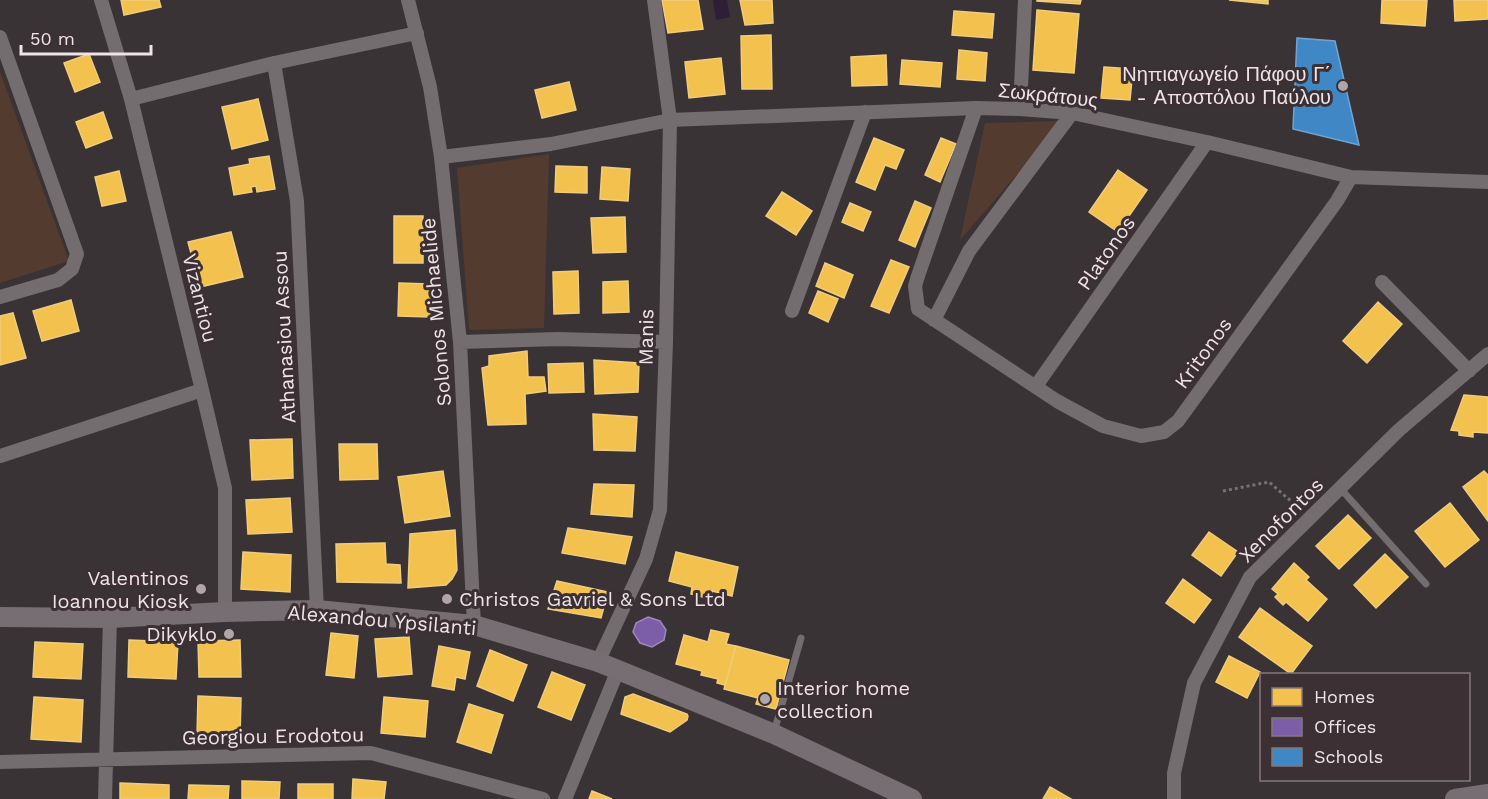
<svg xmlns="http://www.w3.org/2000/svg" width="1488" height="799" font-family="'Work Sans',sans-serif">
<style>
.green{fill:#543b2f}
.water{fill:#2f1e37}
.homes{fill:#f2c14e;stroke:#f0cc7c;stroke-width:1.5}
.offices{fill:#7b5ea7;stroke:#9d86ba;stroke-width:1.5}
.schools{fill:#3f88c5;stroke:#73a4cf;stroke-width:1.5}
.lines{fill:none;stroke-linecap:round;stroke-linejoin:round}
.path{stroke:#767173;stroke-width:3;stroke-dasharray:3 3;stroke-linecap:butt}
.service{stroke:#736d70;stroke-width:7}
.minor{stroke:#736d70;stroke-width:14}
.secondary{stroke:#766e72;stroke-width:20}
.poi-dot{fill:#aea6a8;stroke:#3d3034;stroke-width:2}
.labels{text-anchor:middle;stroke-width:6;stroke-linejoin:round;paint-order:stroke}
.poi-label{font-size:20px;fill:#ece4e6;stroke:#3d3034;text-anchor:end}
.street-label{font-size:20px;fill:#ece4e6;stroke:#3d3034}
</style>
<rect width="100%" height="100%" fill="#3a3335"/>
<path class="green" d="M 0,72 L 69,261 L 0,283 Z
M 1063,121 L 960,240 L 985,123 Z
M 549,154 L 544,328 L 469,330 L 457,168 Z"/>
<path class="water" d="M 713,0 L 727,0 L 730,17 L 716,20 Z"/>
<path class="homes" d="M 121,0 L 159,0 L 161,7 L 124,15 Z
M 662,0 L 698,0 L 703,29 L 668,33 Z
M 740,0 L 772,0 L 773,23 L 745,25 Z
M 1037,0 L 1081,0 L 1080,4 L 1037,1 Z
M 1229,0 L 1268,0 L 1268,4 Z
M 1382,0 L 1427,0 L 1425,26 L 1381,23 Z
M 1454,0 L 1488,0 L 1488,19 L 1455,21 Z
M 1037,10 L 1079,14 L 1074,73 L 1033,70 Z
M 954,11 L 994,14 L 992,38 L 952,35 Z
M 771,35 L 772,89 L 742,89 L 741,36 Z
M 959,50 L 987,53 L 985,81 L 957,79 Z
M 89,54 L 100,82 L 75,92 L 64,63 Z
M 886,55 L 887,85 L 852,86 L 851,57 Z
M 721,58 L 725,94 L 689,98 L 685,62 Z
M 902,60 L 942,63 L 940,87 L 900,84 Z
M 1104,67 L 1133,69 L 1130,100 L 1101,98 Z
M 569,82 L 576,110 L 542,118 L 535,90 Z
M 258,99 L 268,140 L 232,149 L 222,107 Z
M 103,112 L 112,138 L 86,148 L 76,122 Z
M 874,138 L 904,150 L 896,169 L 885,165 L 875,190 L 856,182 Z
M 941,138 L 956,144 L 940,182 L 925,175 Z
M 269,156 L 275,189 L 257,192 L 256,186 L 251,187 L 252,192 L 234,195 L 229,168 L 250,164 L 249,159 Z
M 556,166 L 587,167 L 587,193 L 555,192 Z
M 602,167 L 630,169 L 628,201 L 600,199 Z
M 1118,170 L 1147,190 L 1118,232 L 1089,212 Z
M 119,171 L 126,201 L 102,206 L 95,177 Z
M 782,192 L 812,211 L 796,235 L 766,216 Z
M 915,201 L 931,208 L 915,247 L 899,240 Z
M 850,203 L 871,212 L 863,231 L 842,222 Z
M 394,216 L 423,216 L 423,263 L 394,263 Z
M 625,217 L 626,252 L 593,253 L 591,218 Z
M 231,232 L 243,277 L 200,287 L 188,242 Z
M 891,260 L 909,267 L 889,313 L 871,306 Z
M 825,263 L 853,275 L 844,298 L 816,286 Z
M 578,271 L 579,313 L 554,314 L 553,272 Z
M 628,281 L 629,312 L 603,313 L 603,282 Z
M 399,283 L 430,284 L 430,317 L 398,316 Z
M 818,291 L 838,299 L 828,322 L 809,313 Z
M 71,300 L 79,331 L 42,341 L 33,311 Z
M 1378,302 L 1402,324 L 1367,363 L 1343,341 Z
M 13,313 L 26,358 L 0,365 L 0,316 Z
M 527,351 L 528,377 L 544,377 L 546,391 L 525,394 L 526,424 L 488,425 L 482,368 L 489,366 L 489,356 Z
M 594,360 L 639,363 L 638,392 L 595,394 Z
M 583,363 L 584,392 L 549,393 L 548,364 Z
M 1464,395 L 1488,397 L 1488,433 L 1473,432 L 1473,437 L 1459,435 L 1459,431 L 1451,430 Z
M 593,414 L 637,417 L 635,451 L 594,450 Z
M 292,439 L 293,478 L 252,480 L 250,440 Z
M 339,444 L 377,444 L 378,479 L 340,480 Z
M 443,471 L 450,516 L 405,523 L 398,477 Z
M 1484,471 L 1488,475 L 1488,521 L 1463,487 Z
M 594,484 L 634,485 L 632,517 L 591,514 Z
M 290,498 L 292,532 L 248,534 L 246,500 Z
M 1450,503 L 1479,540 L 1445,567 L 1415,531 Z
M 1348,515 L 1371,538 L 1339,569 L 1316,546 Z
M 568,528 L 632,537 L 625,564 L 562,553 Z
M 455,530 L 457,570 L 452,579 L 446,585 L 408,588 L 410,534 Z
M 1209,532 L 1238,552 L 1221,576 L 1192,555 Z
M 385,543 L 386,564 L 400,565 L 401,583 L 337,582 L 336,544 Z
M 243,552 L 291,555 L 290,592 L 241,589 Z
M 676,552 L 738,567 L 732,596 L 712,591 L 710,599 L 691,594 L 692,587 L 669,581 Z
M 1385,554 L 1408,577 L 1376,608 L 1354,585 Z
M 1294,563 L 1309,577 L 1306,580 L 1327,599 L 1308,621 L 1286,602 L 1283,605 L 1275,597 L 1278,594 L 1272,589 Z
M 1183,579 L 1211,600 L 1194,623 L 1166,603 Z
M 557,581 L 608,592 L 601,618 L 548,609 Z
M 1260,608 L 1312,646 L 1291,674 L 1239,637 Z
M 711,630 L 729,634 L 726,644 L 736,646 L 725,685 L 717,683 L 718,679 L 701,675 L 702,671 L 676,664 L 684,635 L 708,642 Z
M 331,633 L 358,636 L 354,678 L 326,675 Z
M 409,637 L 412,674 L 378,677 L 375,639 Z
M 129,640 L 178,642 L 176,679 L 128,677 Z
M 240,640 L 241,677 L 199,677 L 198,641 Z
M 35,642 L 83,644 L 81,679 L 33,677 Z
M 439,646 L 470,652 L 465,679 L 456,677 L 454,690 L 432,686 Z
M 736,646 L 789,660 L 776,709 L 756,704 L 758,698 L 724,689 Z
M 490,650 L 527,665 L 513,701 L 477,686 Z
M 1229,656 L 1260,672 L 1247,698 L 1216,682 Z
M 552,672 L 585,685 L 571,720 L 538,707 Z
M 633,694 L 687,714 L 688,716 L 687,720 L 670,732 L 621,714 L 625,697 Z
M 198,696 L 241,698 L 240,737 L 197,736 Z
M 34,697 L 83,700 L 81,742 L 31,739 Z
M 384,697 L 428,701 L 425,737 L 381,733 Z
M 469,704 L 503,715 L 491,753 L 457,742 Z
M 353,779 L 386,782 L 384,799 L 352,799 Z
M 242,781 L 280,782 L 279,799 L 242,799 Z
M 120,783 L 169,785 L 169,799 L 120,799 Z
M 298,784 L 333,784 L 333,799 L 298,799 Z
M 189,785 L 229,786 L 228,799 L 188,799 Z
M 1050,787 L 1071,799 L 1043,799 Z
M 592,791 L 612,799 L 589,799 Z"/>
<path class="offices" d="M 648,617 L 660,621 L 666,630 L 664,640 L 652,647 L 640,643 L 633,632 L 636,623 Z"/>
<path class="schools" d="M 1297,38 L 1335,41 L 1359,145 L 1293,129 Z"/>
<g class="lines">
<path class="path" d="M 1223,491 L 1269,482 L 1300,509"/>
<path class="service" d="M 1340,488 L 1426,584
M 774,732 L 801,638"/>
<path class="minor" d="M 101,0 L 131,99 L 202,390 L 225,488 L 225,612
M 408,0 L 430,87 L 441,157 L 460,342 L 474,625
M 0,37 L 77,254 L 72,269 L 58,280 L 0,297
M 274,63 L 297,201 L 317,610
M 131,99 L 274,63 L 417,33
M 976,108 L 918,276 L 915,286 L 918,309 L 1057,401 L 1103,426 L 1141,436 L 1164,432 L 1178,421 L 1337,201 L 1351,177
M 1020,109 L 1025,0
M 441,157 L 551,144 L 670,120 L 976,108 L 1020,109 L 1072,113 L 1207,142 L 1351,177 L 1488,182
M 1382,282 L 1469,371
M 792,311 L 865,112
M 934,320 L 969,251 L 1072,113
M 460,342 L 559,339 L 666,342
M 1036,386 L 1207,142
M 0,456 L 202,390
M 598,662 L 646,559 L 660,510 L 666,342 L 670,120 L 654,0
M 0,762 L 371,753 L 543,799
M 105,799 L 110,618
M 565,799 L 618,670
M 1174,799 L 1174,773 L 1194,683 L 1250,577 L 1399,430 L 1488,354"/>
<path class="secondary" d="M 0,617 L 110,618 L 225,612 L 317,610 L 474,625 L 598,662 L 618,670 L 774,734 L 912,799
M 1455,799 L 1488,794"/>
</g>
<g class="poi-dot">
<circle cx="1343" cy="86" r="6"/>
<circle cx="201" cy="589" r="6"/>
<circle cx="447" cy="599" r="6"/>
<circle cx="229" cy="634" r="6"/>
<circle cx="765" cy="699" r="6"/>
</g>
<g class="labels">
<g class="poi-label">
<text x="1331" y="81">Νηπιαγωγείο Πάφου Γ΄<tspan x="1331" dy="23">- Αποστόλου Παύλου</tspan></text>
<text x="189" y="585">Valentinos<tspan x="189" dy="23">Ioannou Kiosk</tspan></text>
<text x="459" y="606" text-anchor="start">Christos Gavriel &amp; Sons Ltd</text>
<text x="217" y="641">Dikyklo</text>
<text x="777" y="695" text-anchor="start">Interior home<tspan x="777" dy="23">collection</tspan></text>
</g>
<g class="street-label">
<text transform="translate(1048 95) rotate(6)" y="7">Σωκράτους</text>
<text transform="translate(1106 253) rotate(-55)" y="7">Platonos</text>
<text transform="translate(200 298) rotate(76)" y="7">Vizantiou</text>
<text transform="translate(436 312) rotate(-95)" y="7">Solonos Michaelide</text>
<text transform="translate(284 337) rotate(-93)" y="7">Athanasiou Assou</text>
<text transform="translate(646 337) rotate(-89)" y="7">Manis</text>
<text transform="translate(1203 353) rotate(-54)" y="7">Kritonos</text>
<text transform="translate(1281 520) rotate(-45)" y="7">Xenofontos</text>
<text transform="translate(382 620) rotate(5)" y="7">Alexandou Ypsilanti</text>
<text transform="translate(273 736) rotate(-1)" y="7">Georgiou Erodotou</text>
</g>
</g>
<rect x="1260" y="673" width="210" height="108" fill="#3d3034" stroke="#83787b" stroke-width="1.5"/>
<rect x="1272" y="688" width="30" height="18" fill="#f2c14e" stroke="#83787b" stroke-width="1.5"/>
<text x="1314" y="703" font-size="18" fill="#ece4e6">Homes</text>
<rect x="1272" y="718" width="30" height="18" fill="#7b5ea7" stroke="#83787b" stroke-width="1.5"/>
<text x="1314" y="733" font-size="18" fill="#ece4e6">Offices</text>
<rect x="1272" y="748" width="30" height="18" fill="#3f88c5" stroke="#83787b" stroke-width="1.5"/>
<text x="1314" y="763" font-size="18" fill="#ece4e6">Schools</text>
<path d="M21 45v9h130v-9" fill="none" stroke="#ece4e6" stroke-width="3"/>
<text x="30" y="45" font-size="18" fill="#ece4e6" stroke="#3d3034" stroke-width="4.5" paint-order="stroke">50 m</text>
</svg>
